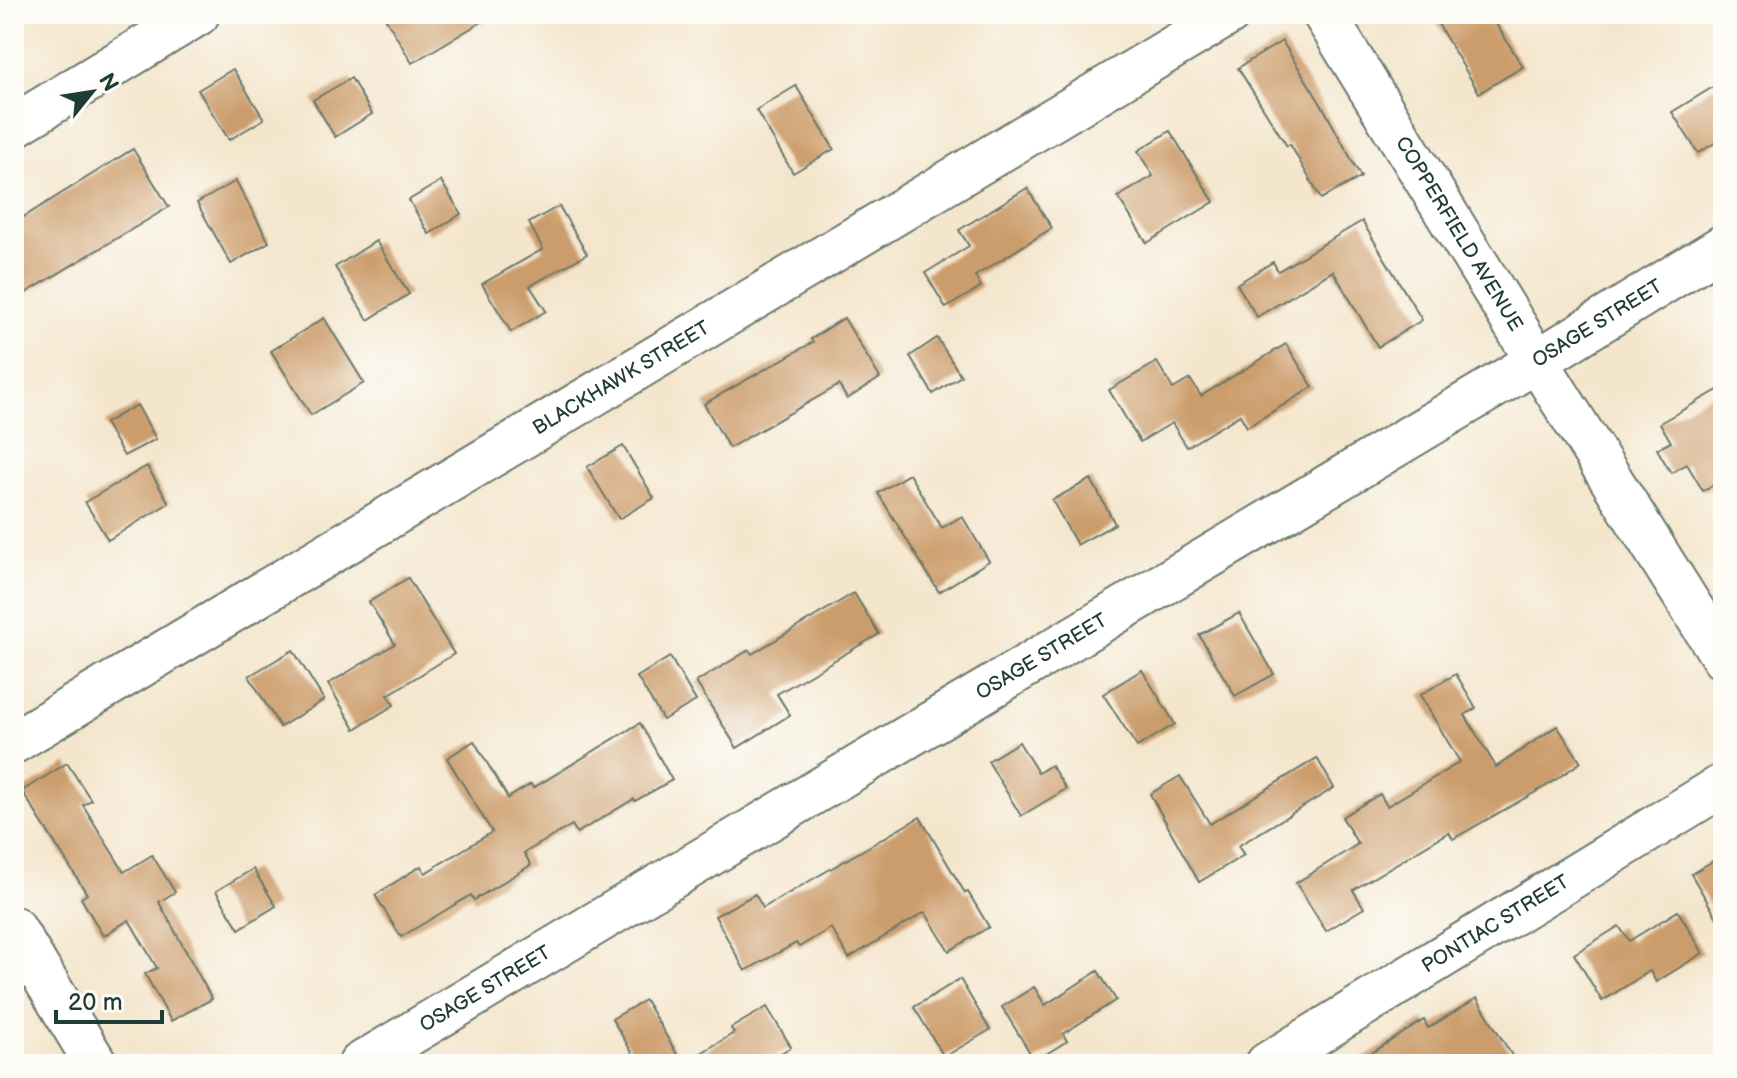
<svg xmlns="http://www.w3.org/2000/svg" width="1737" height="1078" viewBox="0 0 1737 1078" font-family="'Balsamiq Sans',sans-serif">
	<style>
		.building { fill: #cc9d6c }
		.lines { fill: none; stroke-linecap: round; stroke-linejoin: round }
		.minor-casing { stroke: #6a786a; stroke-width: 46 }
		.minor { stroke: #fff; stroke-width: 42 }
		.labels { text-anchor: middle; dominant-baseline: central; stroke-width: 6; stroke-linejoin: round; paint-order: stroke }
		.street-label { font-size: 20px; fill: #1f3d34; stroke: #fdfcf7 }
	</style>
	<rect width="100%" height="100%" fill="#fdfcf7"/>
	<filter id="ink" filterUnits="userSpaceOnUse"><feTurbulence type="fractalNoise" baseFrequency=".0125" numOctaves="2"/><feDisplacementMap in="SourceGraphic" scale="16" xChannelSelector="R" yChannelSelector="G"/><feConvolveMatrix kernelMatrix="1 2 1 2 8 2 1 2 1" color-interpolation-filters="sRGB"/></filter>
	<filter id="wash" filterUnits="userSpaceOnUse"><feTurbulence type="fractalNoise" baseFrequency=".006" numOctaves="4" result="noise"/><feDisplacementMap in="SourceGraphic" scale="32" xChannelSelector="R" yChannelSelector="G"/><feGaussianBlur stdDeviation="1.8" result="paint"/><feColorMatrix in="noise" values="0 0 0 0 0 0 0 0 0 0 0 0 0 0 0 0 0 1.4 0 .05"/><feComposite in="paint" operator="in"/></filter>
	<g filter="url(#wash)">
		<rect width="100%" height="100%" fill="#f4e6cd"/>
		<g id="blocks">
			<g class="building">
				<polygon points="383,14 495,14 412,63"/>
				<polygon points="1432,14 1490,14 1523,67 1479,93"/>
				<polygon points="1282,41 1324,109 1361,177 1321,199 1290,144 1287,146 1238,68"/>
				<polygon points="233,69 264,119 229,140 198,90"/>
				<polygon points="351,78 372,114 335,137 313,100"/>
				<polygon points="1723,81 1723,138 1698,153 1672,112"/>
				<polygon points="796,86 834,149 793,173 756,110"/>
				<polygon points="1170,131 1214,202 1147,243 1118,197 1153,176 1138,151"/>
				<polygon points="133,149 169,207 14,300 14,223"/>
				<polygon points="236,181 269,242 231,264 197,203"/>
				<polygon points="441,181 461,214 429,234 409,200"/>
				<polygon points="1027,188 1052,228 975,276 981,287 946,308 925,273 969,246 959,230"/>
				<polygon points="559,206 587,254 530,286 546,311 511,332 482,284 543,249 529,223"/>
				<polygon points="1362,221 1422,320 1378,347 1333,271 1257,317 1237,284 1273,262 1278,271"/>
				<polygon points="376,241 409,294 368,320 335,267"/>
				<polygon points="324,318 364,383 311,415 271,351"/>
				<polygon points="844,318 880,378 847,399 839,385 729,448 704,404 813,342 811,339"/>
				<polygon points="937,338 961,376 933,394 910,356"/>
				<polygon points="1286,344 1313,387 1247,427 1240,415 1187,447 1172,423 1140,442 1109,390 1157,362 1173,389 1190,379 1201,396"/>
				<polygon points="1723,387 1723,480 1703,491 1687,464 1671,473 1657,449 1671,442 1660,423"/>
				<polygon points="137,405 156,439 124,456 105,423"/>
				<polygon points="623,446 654,498 619,519 587,467"/>
				<polygon points="147,466 169,503 108,540 85,502"/>
				<polygon points="909,474 942,528 962,516 989,561 939,592 878,493"/>
				<polygon points="1091,479 1115,524 1077,545 1052,500"/>
				<polygon points="408,578 454,654 388,695 394,705 355,729 328,684 395,644 369,602"/>
				<polygon points="854,593 879,634 777,694 790,715 737,748 696,682 749,650 752,654"/>
				<polygon points="1239,613 1274,674 1235,696 1199,635"/>
				<polygon points="293,650 324,700 280,727 249,676"/>
				<polygon points="670,657 696,701 663,720 637,677"/>
				<polygon points="1142,670 1175,724 1137,747 1103,694"/>
				<polygon points="1456,674 1476,708 1465,715 1496,767 1557,726 1581,762 1548,785 1453,839 1449,832 1353,890 1364,908 1326,931 1296,883 1358,844 1342,817 1380,794 1387,806 1460,762 1420,695"/>
				<polygon points="640,723 672,780 635,801 634,799 577,833 572,825 524,853 531,865 474,900 471,895 401,937 375,895 421,866 425,873 492,832 447,758 474,741 508,798 531,784 533,788"/>
				<polygon points="1019,742 1038,773 1051,765 1066,789 1021,816 988,761"/>
				<polygon points="1317,758 1334,788 1238,846 1244,855 1199,882 1150,794 1180,776 1210,824"/>
				<polygon points="67,763 91,800 83,805 124,872 152,855 175,892 159,902 212,999 171,1021 145,974 157,968 129,920 103,936 81,898 87,894 22,791"/>
				<polygon points="920,817 965,893 968,892 989,927 949,951 925,912 849,958 831,928 799,947 796,943 745,971 715,916 755,894 763,908"/>
				<polygon points="1723,855 1723,928 1691,874"/>
				<polygon points="253,869 276,906 239,929 216,891"/>
				<polygon points="1678,911 1703,953 1656,982 1650,971 1602,1001 1574,954 1619,926 1629,941"/>
				<polygon points="1098,971 1116,1000 1063,1034 1067,1041 1035,1061 1002,1007 1034,987 1045,1005"/>
				<polygon points="960,979 990,1030 944,1057 914,1007"/>
				<polygon points="1477,998 1517,1064 1354,1064 1424,1020 1428,1028"/>
				<polygon points="645,1000 683,1064 734,1033 731,1028 767,1007 791,1047 762,1064 639,1064 612,1019"/>
			</g>
		</g>
	</g>
	<g filter="url(#ink)">
		<use href="#blocks" fill-opacity="0" stroke="#6a786a" stroke-width="2"/>
		<g class="lines">
			<defs>
				<g id="minor">
					<path id="s1" d="M1324 14 1537 361 1723 658"/>
					<polyline points="14,126 198,14"/>
					<path id="s2" d="M14 742 1229 14"/>
					<polyline points="14,928 96,1064"/>
					<path id="s3" d="M360 1064 1537 361 1723 246"/>
					<path id="s4" d="M1267 1064 1723 785"/>
				</g>
			</defs>
			<use href="#minor" class="minor-casing"/>
			<use href="#minor" class="minor"/>
		</g>
	</g>
	<g class="labels">
		<g class="street-label">
			<text stroke="none"><textPath href="#s1" startOffset="258">COPPERFIELD AVENUE</textPath></text>
			<text stroke="none"><textPath href="#s3" startOffset="1442">OSAGE STREET</textPath></text>
			<text stroke="none"><textPath href="#s2" startOffset="708">BLACKHAWK STREET</textPath></text>
			<text stroke="none"><textPath href="#s3" startOffset="794">OSAGE STREET</textPath></text>
			<text stroke="none"><textPath href="#s4" startOffset="268">PONTIAC STREET</textPath></text>
			<text stroke="none"><textPath href="#s3" startOffset="146">OSAGE STREET</textPath></text>
		</g>
	</g>
	<rect width="1737" height="1078" fill="none" stroke="#fdfcf7" stroke-width="48"/>
	<g transform="translate(92 92) rotate(60)" stroke="#fdfcf7" stroke-width="6" paint-order="stroke">
	<path d="M0-6L14 30L0 20L-14 30Z" fill="#1f3d34"/>
	<text y="-12" font-size="22" font-weight="bold" text-anchor="middle" fill="#1f3d34">N</text>
	</g>
	<path d="M56 1010v12h106v-12" fill="none" stroke="#1f3d34" stroke-width="4"/>
	<text x="68" y="1010" font-size="24" fill="#1f3d34" stroke="#fdfcf7" stroke-width="6" paint-order="stroke">20 m</text>
</svg>
